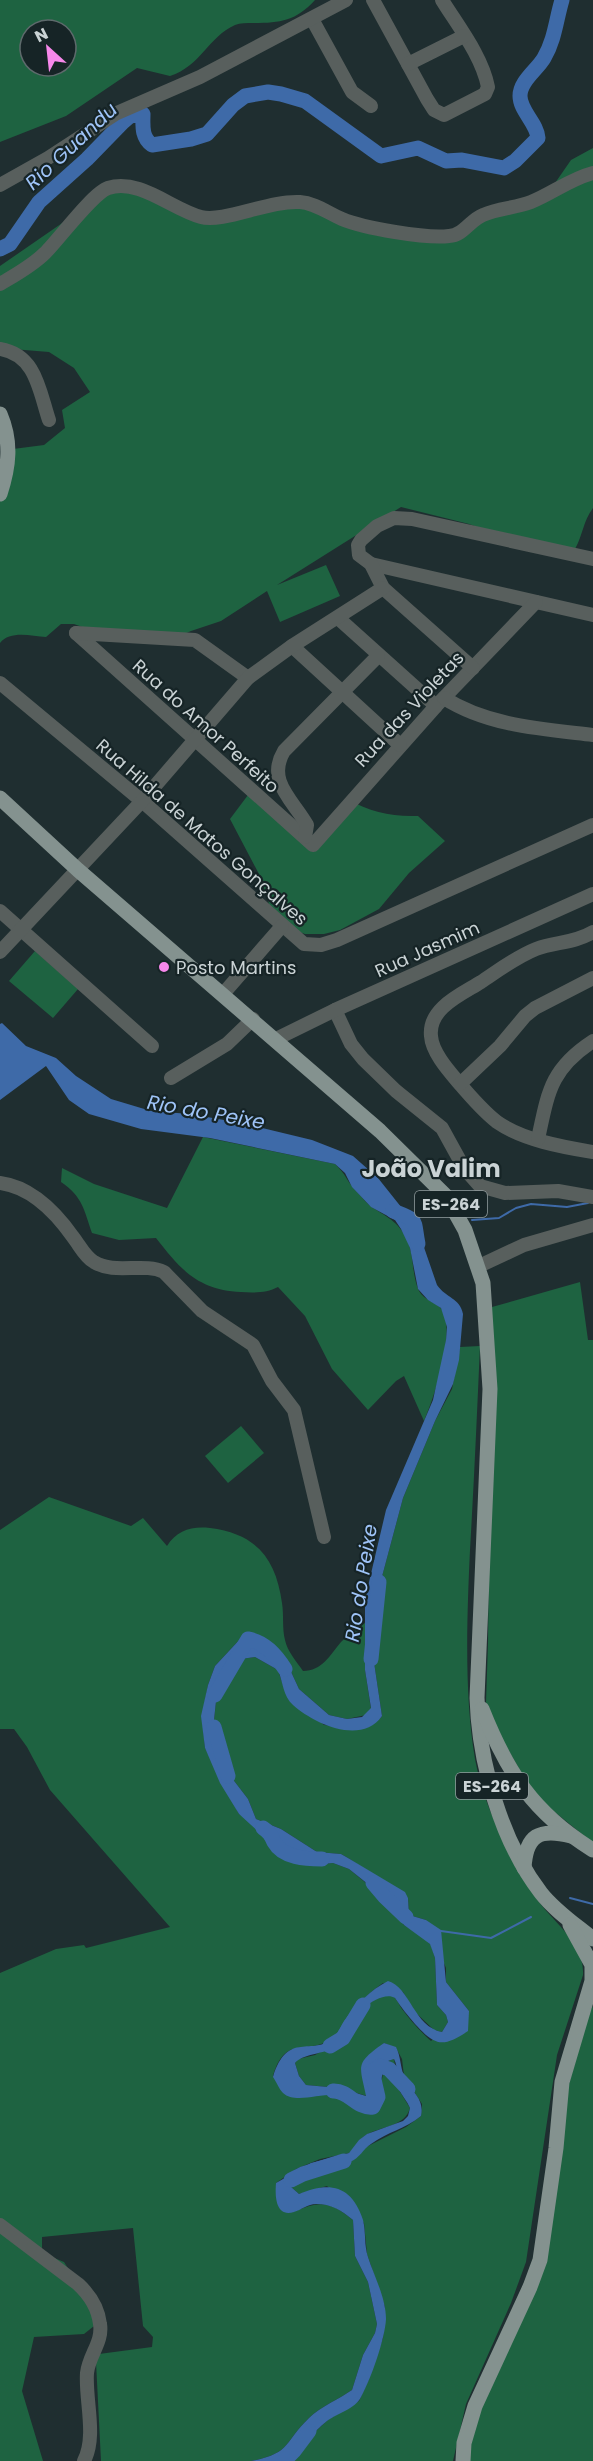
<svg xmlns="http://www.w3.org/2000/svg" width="593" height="2461" viewBox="0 0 593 2461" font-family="Poppins,sans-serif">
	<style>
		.green { fill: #1e6341; fill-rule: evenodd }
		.water { fill: #3e6aa8 }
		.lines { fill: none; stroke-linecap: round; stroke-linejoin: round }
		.stream { stroke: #3e6aa8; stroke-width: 2 }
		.river { stroke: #3e6aa8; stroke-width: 15 }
		.minor { stroke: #585f5d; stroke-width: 14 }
		.major { stroke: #84928f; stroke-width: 15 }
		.poi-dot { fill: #f788eb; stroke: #162426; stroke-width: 2 }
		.labels { text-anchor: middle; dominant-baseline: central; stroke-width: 4.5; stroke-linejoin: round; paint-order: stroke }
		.shield { fill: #162426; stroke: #949ea0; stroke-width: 1.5 }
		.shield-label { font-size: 16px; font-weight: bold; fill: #cad3d5 }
		.street-label { font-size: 18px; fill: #cad3d5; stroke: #162426 }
		.poi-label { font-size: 18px; fill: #cad3d5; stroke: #162426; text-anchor: start }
		.water-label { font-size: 20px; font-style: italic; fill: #9fc4f8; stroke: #162426 }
		.district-label { font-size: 24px; font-weight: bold; fill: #cad3d5; stroke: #162426 }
	</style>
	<rect width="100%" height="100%" fill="#1f2e30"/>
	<g class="green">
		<path d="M0 0H315C296 21 280 23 253 23 247 23 240 23 235 25 208 37 201 66 170 76L137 68 66 116 0 142ZM30 30H66V66H30Z"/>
		<path d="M593 148V508C583 521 583 535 575 549L508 538 469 524 401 507 277 585 326 565 340 596 280 622 267 591 221 621 191 631 162 644 124 642 74 624H61L46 637C31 636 10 630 0 643V497L13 449 44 445 65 428 62 410 90 392 74 368 49 352 0 348V266L123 181 209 215 303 197 329 212 421 232 448 235 521 205 553 186 571 160Z"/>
		<path d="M248 795 309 845 347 799C371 812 391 817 418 816L445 841 409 873 379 909 340 930 324 934H305L291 929 270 907 260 876 230 819Z"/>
		<polygon points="35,951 78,989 53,1018 9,981"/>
		<path d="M203 1137 335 1164C346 1174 347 1182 357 1192 362 1197 367 1204 373 1208 389 1218 400 1223 408 1242 414 1257 412 1276 419 1291 424 1301 438 1302 443 1311 455 1334 434 1398 424 1421L404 1376 396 1381 368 1410 332 1369 305 1316 278 1287C267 1293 253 1293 241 1292 198 1290 181 1270 156 1238L119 1240 92 1233C84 1210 83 1197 61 1182L62 1168 94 1184 167 1208Z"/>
		<polygon points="580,1282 588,1340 593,1340 593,1843 535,1796 488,1715 486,1702 488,1643 492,1307"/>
		<path d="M480 1346C477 1414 474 1482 470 1550 467 1616 464 1694 475 1759 484 1808 509 1855 535 1896 551 1922 585 1941 583 1975L557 2055 526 2262 511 2303 466 2404 453 2461H283L329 2419 359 2401 368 2381 383 2338 385 2307 367 2254 364 2223 327 2186 299 2194 290 2186 305 2174 328 2166 406 2127 421 2116 422 2104 404 2076 402 2059 396 2048 384 2043 377 2049 367 2096 339 2088 306 2085 299 2076 295 2063 298 2059 315 2055 345 2038 346 2029C354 2020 376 1991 390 1995 396 1996 399 2005 402 2009 410 2020 421 2032 431 2041L469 2011 446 1982V1968L426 1920 409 1915 408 1898 348 1858 341 1854 317 1852 281 1829 256 1819 248 1799 225 1769 214 1720 217 1692 234 1660 255 1657 278 1670 283 1685 324 1725C342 1726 370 1733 382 1716L371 1642 372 1614 403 1498 435 1421 452 1389 460 1347Z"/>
		<polygon points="241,1426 264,1453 228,1483 205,1456"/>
		<path d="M49 1497 131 1526 143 1518 167 1546C177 1530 192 1526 210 1528 257 1534 276 1559 282 1603 284 1616 282 1628 285 1640 287 1651 297 1662 303 1671 322 1671 330 1655 341 1642 349 1634 356 1629 365 1623V1670L371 1709 366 1715 347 1719 329 1715 299 1689 287 1663 248 1637H242L215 1666 208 1685 202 1716 205 1748 239 1814 312 1865 333 1863 349 1869 389 1902 404 1925 424 1937 431 1945 435 1958 437 2005 446 2015 448 2022 442 2032 434 2030 414 2011 403 1992 383 1983C368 1993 357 2006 346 2020 341 2026 338 2035 332 2039 304 2056 286 2034 273 2076L323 2094 344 2096 363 2106 382 2079 385 2062 394 2059 399 2090 410 2108C405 2127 381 2126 366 2135 358 2140 355 2148 349 2153L320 2159 296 2169 276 2183 293 2212C320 2200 330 2201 353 2220L355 2256 368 2282 377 2324 375 2333 363 2355 352 2390C339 2399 320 2407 309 2418 283 2443 292 2453 251 2461H101L96 2362 99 2354 152 2347 153 2337 143 2326 133 2228 42 2237V2253L64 2262 91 2305 94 2326 84 2334 34 2337 22 2391 43 2461H0V1973L56 1949 84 1945 86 1948 170 1927 50 1790 27 1747 14 1729H0V1530Z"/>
		<polygon points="593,2006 593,2461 463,2461 466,2439 527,2300 555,2133 589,2013"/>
	</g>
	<path class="water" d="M2 1023 26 1046 56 1058 76 1076 111 1099 151 1111 190 1114 241 1123 312 1140 353 1156 378 1178 417 1227 437 1285C446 1298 460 1298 463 1314L459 1360 453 1384 435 1421 403 1498 372 1614 371 1642 382 1716C361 1746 313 1723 293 1705 283 1696 283 1682 278 1670L255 1657 234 1660 217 1692 214 1720 225 1769 248 1799 256 1819 281 1829 317 1852 341 1854 348 1858 405 1892 408 1898 409 1915 426 1920 441 1930 446 1982 469 2011 468 2031C443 2048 435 2046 415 2024 408 2016 401 2007 395 1998 381 1989 351 2016 346 2029 344 2032 345 2039 344 2043 327 2055 305 2052 295 2063L299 2076 306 2085 339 2088 366 2096C360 2065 354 2064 384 2043L396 2047C401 2057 400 2066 404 2076 410 2092 425 2097 421 2116 405 2129 387 2132 371 2144 363 2149 360 2158 350 2162 329 2171 305 2165 290 2186L299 2194C329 2181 352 2185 363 2220 366 2232 364 2245 368 2257 374 2276 386 2298 386 2319 385 2339 371 2379 361 2397 355 2409 338 2413 327 2421 312 2433 298 2451 283 2461H251C292 2453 283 2443 309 2418 320 2407 339 2399 352 2390L363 2355 375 2333 377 2324 368 2282 355 2256 353 2220C341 2210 331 2204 316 2204 308 2204 301 2210 294 2212 275 2218 275 2195 276 2183L311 2163 349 2153 359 2140 367 2134 403 2121 408 2116 410 2108C407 2101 402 2096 399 2089 395 2079 399 2068 394 2059L385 2062 378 2095 370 2106C360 2106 353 2098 344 2096 324 2091 296 2105 283 2093 279 2089 276 2081 273 2077 288 2029 312 2058 334 2037 338 2033 341 2026 344 2021 356 2005 370 1990 388 1981 410 1987 414 2027 442 2032L448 2022 446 2015 437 2005 435 1958 430 1944 404 1925 389 1901 349 1869 333 1863 312 1865 261 1834 239 1814 220 1783 205 1748 201 1716 208 1685 215 1666 242 1637 245 1636 287 1663 299 1689 329 1715 347 1719 362 1717 371 1708 365 1670V1599L386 1510 433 1400 446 1340 447 1327 441 1308 428 1300 418 1289 410 1248 401 1229 395 1220 371 1207 352 1187 345 1173 335 1164 210 1138 141 1129 89 1114 69 1100 46 1066 0 1100V1024Z"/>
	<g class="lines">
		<g class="stream">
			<polyline points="472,1220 499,1218 516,1208 531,1204 567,1207 588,1203"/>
			<polyline points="570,1898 593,1904"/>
			<polyline points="441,1931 491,1938 531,1917"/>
		</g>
		<g class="river">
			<path d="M0 249 10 244 39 202 87 159 123 122 130 116 143 114C143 125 141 137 152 145L191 139 207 134 233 105 245 96 268 92 281 94 305 101 381 156 418 148 446 161 462 160 504 168 515 161 538 138C537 123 520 111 520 96 520 81 537 70 544 58 555 39 556 20 562 0"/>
			<path d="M393 1211C419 1221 413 1218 418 1244"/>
			<polyline points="371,1659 379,1582"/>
			<path d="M215 1695 248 1639C265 1642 276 1655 285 1669"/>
			<polyline points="214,1727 228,1776"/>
			<path d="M263 1828C269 1832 271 1835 274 1842 283 1858 306 1859 322 1859"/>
			<polyline points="373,1883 384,1896 406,1917"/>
			<polyline points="330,2046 343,2038 363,2005"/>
			<path d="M333 2091C349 2090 356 2109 373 2107L378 2097 372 2071 380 2066 389 2069 408 2089"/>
			<polyline points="291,2180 303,2174 344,2161"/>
			<polyline points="284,2461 294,2451 309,2431"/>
		</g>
		<g class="minor">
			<path d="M373 0 427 99 434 110 444 115 485 94 488 87C482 56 458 26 442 0"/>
			<polyline points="312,19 352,92 371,106"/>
			<polyline points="408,64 464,36"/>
			<polyline points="0,185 48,158 117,113 200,77 346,0"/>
			<path d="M0 284C15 275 32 266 45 253 59 239 93 193 108 188 140 178 171 209 201 217 223 223 270 200 300 202 315 203 328 213 342 219 363 228 427 239 449 236 464 235 470 220 483 215 498 208 516 208 531 202 553 193 570 179 593 173"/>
			<path d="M0 349C36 355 39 390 49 420"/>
			<polyline points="371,564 593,615"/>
			<polyline points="338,618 436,706"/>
			<polyline points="76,633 313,845 436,706 536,602"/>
			<polyline points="76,633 195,640 248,678"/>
			<polyline points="292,646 400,745"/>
			<polyline points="473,668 383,588 371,564 359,555 358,545 361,540 377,526 394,518 412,519 593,559"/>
			<polyline points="0,683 142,801 304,944 321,945 337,940 593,825"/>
			<path d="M444 698C488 726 542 729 593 735"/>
			<path d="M305 837 307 825C293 800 266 781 284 751L378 656"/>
			<polyline points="0,911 152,1046"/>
			<path d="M593 932C575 943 555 942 536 949 516 957 499 970 481 982 462 994 428 1008 431 1036 432 1052 448 1070 459 1083 470 1096 483 1111 497 1122 523 1140 562 1147 593 1152"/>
			<polyline points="0,952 142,801 248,678 292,646 383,588"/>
			<polyline points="223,994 282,926"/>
			<polyline points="335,1010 351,1044 363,1059 396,1091 442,1128 464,1168 480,1186 505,1193 558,1191 593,1197"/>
			<polyline points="276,1039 335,1010 593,894"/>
			<polyline points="171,1078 227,1044 253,1019"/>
			<polyline points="460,1084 500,1046 525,1016 535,1008 593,978"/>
			<path d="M538 1139C548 1093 550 1069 593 1041"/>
			<path d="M0 1183C31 1187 56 1213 73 1237 80 1246 85 1257 94 1262 115 1275 143 1262 164 1272L202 1311 253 1345 272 1381 294 1410 324 1537"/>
			<polyline points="479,1266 524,1245 593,1225"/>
			<path d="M0 2225 78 2284C90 2295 98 2307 100 2324 103 2342 89 2355 87 2373 85 2400 97 2436 84 2461"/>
		</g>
		<g class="major">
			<path d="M0 414C12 442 9 466 0 494"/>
			<path d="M0 798 78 870 380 1131 446 1196 465 1230 483 1283 490 1389 477 1698C479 1763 501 1841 541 1893 555 1911 576 1925 593 1939"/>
			<path d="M482 1709C507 1772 533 1813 593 1850"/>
			<path d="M524 1868C526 1835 539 1828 571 1836"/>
			<polyline points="463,2461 464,2443 475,2406 530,2287 540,2260 556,2148 562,2082 592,1981 592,1965 570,1925"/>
		</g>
	</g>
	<circle class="poi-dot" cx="164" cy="967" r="6"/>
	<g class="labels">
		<g class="shield">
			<rect x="415" y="1191" width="72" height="26" rx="4.5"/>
			<rect x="456" y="1773" width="72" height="26" rx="4.5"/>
		</g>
		<g class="shield-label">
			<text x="451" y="1204">ES-264</text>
			<text x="492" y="1786">ES-264</text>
		</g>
		<g class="street-label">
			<text transform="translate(409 709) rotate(-47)">Rua das Violetas</text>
			<text transform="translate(206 726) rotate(42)">Rua do Amor Perfeito</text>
			<text transform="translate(202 832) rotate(41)">Rua Hilda de Matos Gonçalves</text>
			<text transform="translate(427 949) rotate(-24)">Rua Jasmim</text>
		</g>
		<g class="poi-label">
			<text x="176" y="967">Posto Martins</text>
		</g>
		<g class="water-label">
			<text transform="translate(71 146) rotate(-43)">Rio Guandu</text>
			<text transform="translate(206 1112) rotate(10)">Rio do Peixe</text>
			<text transform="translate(361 1583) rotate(-81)">Rio do Peixe</text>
		</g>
		<g class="district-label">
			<text x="431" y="1168">João Valim</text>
		</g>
	</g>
	<g transform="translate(48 48) rotate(333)"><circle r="28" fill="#162426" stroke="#5e6a6c" stroke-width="1.5"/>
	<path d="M0-4.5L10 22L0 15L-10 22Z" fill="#f788eb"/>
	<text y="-9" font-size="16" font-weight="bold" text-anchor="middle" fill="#cad3d5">N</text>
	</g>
</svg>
